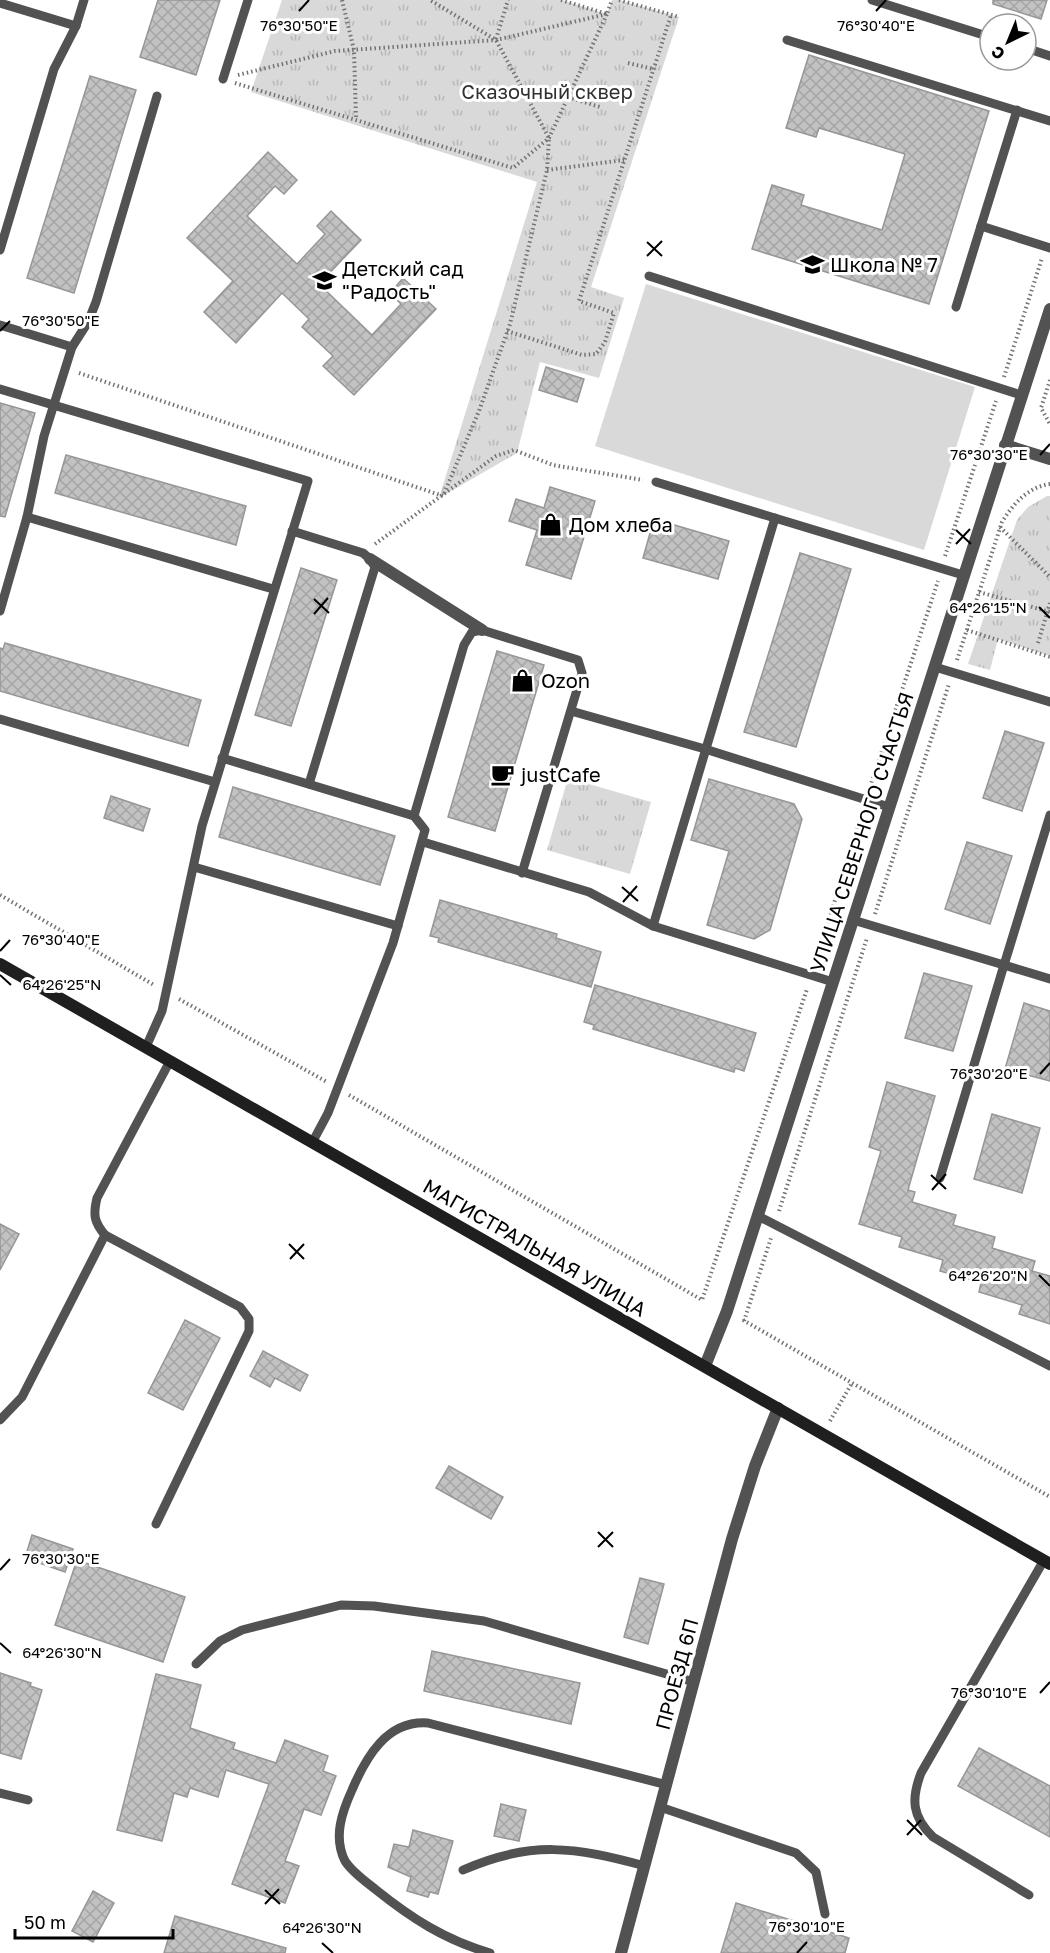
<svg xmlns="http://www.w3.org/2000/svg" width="1050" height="1953" viewBox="0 0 1050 1953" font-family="'Golos Text',sans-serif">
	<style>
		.grass { fill: #d9d9d9 }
		.park { fill: url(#park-tufts) }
		.building { fill: url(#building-cross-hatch); stroke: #969696; stroke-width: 1.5 }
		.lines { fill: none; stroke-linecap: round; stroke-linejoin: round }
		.path { stroke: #747474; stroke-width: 4; stroke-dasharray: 1.5 3; stroke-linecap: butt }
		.service { stroke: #525252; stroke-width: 9 }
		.minor { stroke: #525252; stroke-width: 12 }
		.secondary { stroke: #1f1f1f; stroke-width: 12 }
		.ticks { fill: none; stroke: #000; stroke-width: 2 }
		.labels { text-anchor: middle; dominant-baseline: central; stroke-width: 6; stroke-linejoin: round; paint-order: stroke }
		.park-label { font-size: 20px; fill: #303030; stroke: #fff }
		.poi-label { font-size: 20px; fill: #000; stroke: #fff; text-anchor: start }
		.street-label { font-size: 20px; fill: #000; stroke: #fff }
		.ticks-label { font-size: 15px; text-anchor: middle; fill: #000; stroke: #fff; stroke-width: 6; stroke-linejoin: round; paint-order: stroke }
	</style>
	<defs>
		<pattern id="park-tufts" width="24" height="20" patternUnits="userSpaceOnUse" patternTransform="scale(1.5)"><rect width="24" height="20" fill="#d9d9d9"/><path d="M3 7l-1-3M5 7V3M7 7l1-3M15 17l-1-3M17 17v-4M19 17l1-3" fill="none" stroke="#b8b8b8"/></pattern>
		<pattern id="building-cross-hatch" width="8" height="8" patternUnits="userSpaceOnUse" patternTransform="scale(1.5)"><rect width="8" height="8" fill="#c2c2c2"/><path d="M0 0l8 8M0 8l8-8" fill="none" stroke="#a5a5a5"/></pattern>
	</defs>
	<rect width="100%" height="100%" fill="#fff"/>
	<polygon class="grass" points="646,284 975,387 924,550 595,446"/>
	<g class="park">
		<polygon points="282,0 562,0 607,14 612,0 619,0 679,17 591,287 624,298 599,378 540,362 517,453 439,498 537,182 251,92"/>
		<polygon points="1047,496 1050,496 1050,656 998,639 990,670 968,664 1017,520 1028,507"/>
		<polygon points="568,778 651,802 630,874 547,850"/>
	</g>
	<g class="building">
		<polygon points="158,0 220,0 196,75 140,57"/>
		<polygon points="993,0 1047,0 1041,19 993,4"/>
		<polygon points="809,55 989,111 929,304 752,249 772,185 804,195 801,205 882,230 905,154 819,128 816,137 786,128"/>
		<polygon points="90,76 136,90 74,293 27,278"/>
		<polygon points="268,152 297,180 284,194 275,186 247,216 297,264 325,234 317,226 331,211 361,240 319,284 372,335 401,304 390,293 403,278 436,309 354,395 323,366 333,356 302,327 309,319 282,293 236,343 204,312 233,281 187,238"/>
		<polygon points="546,367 584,379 577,402 539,390"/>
		<polygon points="0,403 35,413 5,517 0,516"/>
		<polygon points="66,455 246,506 236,545 55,493"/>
		<polygon points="550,487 595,501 571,579 526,565 537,530 509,521 516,499 544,508"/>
		<polygon points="654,519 729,541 718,579 643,558"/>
		<polygon points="800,553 851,569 796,747 744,732"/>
		<polygon points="301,568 337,580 291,726 255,715"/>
		<polygon points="5,643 201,700 188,746 0,691 0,648 3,649"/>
		<polygon points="497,651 544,665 495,831 448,817"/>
		<polygon points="1005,731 1044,743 1022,811 983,798"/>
		<polygon points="709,779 794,804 802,819 770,930 754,939 707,925 729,851 691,840"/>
		<polygon points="233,787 395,836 380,885 219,837"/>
		<polygon points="111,796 150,809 143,831 104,818"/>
		<polygon points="967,842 1012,856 990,924 945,909"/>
		<polygon points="440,900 557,934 556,938 601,952 591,987 438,942 439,938 430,936"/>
		<polygon points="924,973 972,986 953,1051 905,1038"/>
		<polygon points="595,985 756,1033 744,1071 735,1068 734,1072 593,1029 594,1025 584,1022"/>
		<polygon points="1024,1003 1050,1011 1050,1081 1005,1069"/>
		<polygon points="887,1082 935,1096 908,1190 915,1192 912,1202 956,1215 953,1225 995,1237 992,1248 1035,1261 1032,1271 1050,1276 1050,1324 1019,1314 1022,1305 979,1292 981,1283 940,1271 943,1260 899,1247 902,1237 859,1224 881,1151 869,1147"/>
		<polygon points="992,1114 1040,1128 1022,1193 974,1179"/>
		<polygon points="0,1224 19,1234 0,1270"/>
		<polygon points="185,1320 220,1338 183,1410 148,1393"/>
		<polygon points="263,1351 308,1375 300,1391 275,1378 270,1387 250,1376"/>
		<polygon points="449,1466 503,1497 491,1519 436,1488"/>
		<polygon points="32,1535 73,1549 65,1572 25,1558"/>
		<polygon points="77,1560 185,1597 163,1662 55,1625"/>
		<polygon points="640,1578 664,1584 648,1644 624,1637"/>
		<polygon points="432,1651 580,1683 571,1724 424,1691"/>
		<polygon points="0,1673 31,1683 30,1686 42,1690 21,1759 0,1753"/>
		<polygon points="156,1674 201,1685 190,1728 235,1743 233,1749 276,1763 285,1740 328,1756 323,1771 336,1776 321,1815 304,1809 285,1861 299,1866 285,1903 232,1884 269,1784 226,1770 218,1797 190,1788 187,1797 174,1793 162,1841 117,1830"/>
		<polygon points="979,1748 1050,1786 1050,1837 958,1786"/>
		<polygon points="501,1804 526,1810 519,1841 494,1836"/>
		<polygon points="413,1830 453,1841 438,1894 430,1892 428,1897 407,1891 411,1877 388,1867 394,1844 409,1847"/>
		<polygon points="93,1891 114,1903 93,1942 72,1931"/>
		<polygon points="736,1903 849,1938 845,1953 721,1953"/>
		<polygon points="175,1916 286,1948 285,1953 164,1953"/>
	</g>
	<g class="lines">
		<g class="path">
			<polyline points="342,0 354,50 356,119"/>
			<polyline points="561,0 607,14 612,0"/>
			<polyline points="619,0 679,17"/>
			<polyline points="496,39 508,0"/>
			<polyline points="628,63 653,69"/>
			<polyline points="238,75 335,51 496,40 607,14"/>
			<polyline points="235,83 513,168 549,138 607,14"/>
			<polyline points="568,97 600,107"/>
			<polyline points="547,170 624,160"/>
			<polyline points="507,331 582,355 596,354 605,342 614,313 579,301 671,15"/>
			<polyline points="79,373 443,496 479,411 510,324 547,170 549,138 496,40 430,0"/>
			<polyline points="1004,377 1042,258"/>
			<polyline points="1050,380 1041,408 1050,424"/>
			<polyline points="1000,527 1050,577"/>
			<polyline points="375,544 496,456 514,450 553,465 643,480"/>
			<polyline points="945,556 996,401"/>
			<polyline points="979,592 1050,612"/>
			<polyline points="967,630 1050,657"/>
			<polyline points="1038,643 1050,603"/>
			<path d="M957 660 1002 522C1013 504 1028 487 1050 484"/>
			<polyline points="870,787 938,581"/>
			<polyline points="0,895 154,985"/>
			<polyline points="875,914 949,684"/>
			<polyline points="816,962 862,812"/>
			<polyline points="179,999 327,1082"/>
			<polyline points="349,1095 702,1300 807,989"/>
			<polyline points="779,1211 867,938"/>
			<polyline points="743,1320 1050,1497"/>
			<polyline points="744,1321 771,1238"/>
			<polyline points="830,1421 852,1383"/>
		</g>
		<g class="service">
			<polyline points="872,0 990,37"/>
			<polyline points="0,3 76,26"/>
			<polyline points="787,40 1050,121"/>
			<polyline points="1026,48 1050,56"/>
			<polyline points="223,79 248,0"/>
			<polyline points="981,226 1017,110"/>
			<polyline points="0,250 54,69 76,26 84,0"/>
			<polyline points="649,276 1021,395"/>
			<polyline points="956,307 981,226 1050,248"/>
			<polyline points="0,325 72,347"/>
			<polyline points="0,389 308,481 202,826 162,1011 146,1047"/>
			<polyline points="656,482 963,575"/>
			<polyline points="27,517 273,589"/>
			<polyline points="292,531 363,553 370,559 375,567 309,784"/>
			<polyline points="0,611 27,517 44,436 72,347 88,322 96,302 157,96"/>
			<polyline points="935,667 1050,702"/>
			<polyline points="571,711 705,749 889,807"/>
			<polyline points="0,719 215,782"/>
			<polyline points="222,758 414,816 425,830 393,943 328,1113 312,1143"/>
			<polyline points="414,816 464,645 472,632 482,630 578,660 582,673 522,873"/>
			<polyline points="423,842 589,892 653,926 833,982"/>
			<polyline points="194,867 398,926"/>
			<polyline points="853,920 1004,965 1050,815"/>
			<polyline points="653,926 775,518"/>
			<polyline points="940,1178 1004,965 1050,979"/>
			<polyline points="758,1216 1050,1366"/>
			<polyline points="0,1420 22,1397 105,1235"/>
			<path d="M156 1524 249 1331V1319L240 1307 105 1235C94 1222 93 1215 97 1198L170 1061"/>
			<polyline points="196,1664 220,1641 242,1630 341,1605 374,1606 484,1621 694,1682"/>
			<polyline points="0,1793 28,1800"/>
			<polyline points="660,1807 796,1853 816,1872 825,1914"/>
			<path d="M463 1870C531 1840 575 1847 645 1866"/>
			<path d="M1029 1895 933 1837C912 1817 911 1799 921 1773L1044 1560"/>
			<path d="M490 1953C445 1940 411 1918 375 1889 365 1881 352 1872 345 1861 333 1837 342 1812 352 1790 366 1757 387 1720 428 1723L667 1785"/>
		</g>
		<g class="minor">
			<polyline points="1005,445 1050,459"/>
			<polyline points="370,559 482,630"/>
			<polyline points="705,1366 727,1311 1050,309"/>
			<polyline points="621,1953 732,1539 755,1466 778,1408"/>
		</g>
		<polyline class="secondary" points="0,964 1050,1564"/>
	</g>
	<path class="ticks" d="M299 11 309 0M876 11 886 0M647 242 662 256M647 256 662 241M0 331 10 321M1040 455 1050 444M956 530 971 544M956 544 970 529M314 599 329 613M1039 607 1050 618M314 614 328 598M622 887 638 901M623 902 637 886M0 951 10 940M0 975 11 985M1040 1074 1050 1063M931 1175 946 1189M932 1190 946 1174M289 1244 304 1259M290 1259 304 1244M1039 1275 1050 1286M598 1532 613 1547M598 1547 613 1532M0 1570 10 1559M0 1643 11 1653M1040 1693 1050 1682M907 1820 922 1835M907 1835 921 1820M265 1890 280 1904M265 1904 279 1889M322 1943 333 1953M797 1953 807 1942"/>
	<defs>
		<symbol id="school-bare" viewBox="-9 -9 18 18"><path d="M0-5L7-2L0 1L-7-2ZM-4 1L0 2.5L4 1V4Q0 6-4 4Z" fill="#000" stroke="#fff" stroke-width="2.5" paint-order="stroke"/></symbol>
		<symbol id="shop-bare" viewBox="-9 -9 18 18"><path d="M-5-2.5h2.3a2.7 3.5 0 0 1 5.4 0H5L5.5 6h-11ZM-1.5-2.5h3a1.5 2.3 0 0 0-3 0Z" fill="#000" stroke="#fff" stroke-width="2.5" paint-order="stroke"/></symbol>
		<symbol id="cafe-bare" viewBox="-9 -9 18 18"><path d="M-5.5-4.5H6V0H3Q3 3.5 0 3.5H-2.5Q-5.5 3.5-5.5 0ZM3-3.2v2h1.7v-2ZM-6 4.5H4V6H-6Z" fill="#000" stroke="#fff" stroke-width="2.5" paint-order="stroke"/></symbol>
	</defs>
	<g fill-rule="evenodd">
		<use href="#school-bare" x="796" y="248" width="33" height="33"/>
		<use href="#school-bare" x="308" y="264" width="33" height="33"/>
		<use href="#shop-bare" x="534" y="508" width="33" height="33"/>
		<use href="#shop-bare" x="506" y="664" width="33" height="33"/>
		<use href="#cafe-bare" x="486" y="758" width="33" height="33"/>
	</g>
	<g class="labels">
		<g class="park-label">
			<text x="547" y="91">Сказочный сквер</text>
		</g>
		<g class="poi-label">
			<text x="830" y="264">Школа № 7</text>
			<text x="342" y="268">Детский сад<tspan x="342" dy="23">"Радость"</tspan></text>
			<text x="569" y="524">Дом хлеба</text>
			<text x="541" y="680">Ozon</text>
			<text x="521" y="774">justCafe</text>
		</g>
		<g class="street-label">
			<text transform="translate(861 832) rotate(-72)">УЛИЦА СЕВЕРНОГО СЧАСТЬЯ</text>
			<text transform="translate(535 1247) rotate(30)">МАГИСТРАЛЬНАЯ УЛИЦА</text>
			<text transform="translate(676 1674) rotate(-75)">ПРОЕЗД 6П</text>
		</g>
	</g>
	<g class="ticks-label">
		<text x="299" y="31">76°30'50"E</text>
		<text x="876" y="31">76°30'40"E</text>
		<text x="61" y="326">76°30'50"E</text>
		<text x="989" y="460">76°30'30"E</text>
		<text x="988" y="613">64°26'15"N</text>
		<text x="61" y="945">76°30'40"E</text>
		<text x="62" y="990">64°26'25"N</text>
		<text x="989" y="1079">76°30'20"E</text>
		<text x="988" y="1281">64°26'20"N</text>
		<text x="61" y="1564">76°30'30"E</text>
		<text x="62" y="1658">64°26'30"N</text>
		<text x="989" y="1698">76°30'10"E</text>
		<text x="807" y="1932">76°30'10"E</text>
		<text x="322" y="1933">64°26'30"N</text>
	</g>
	<g transform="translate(1008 42) rotate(223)"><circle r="28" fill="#ffffff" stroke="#999999" stroke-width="1.5"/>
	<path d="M0-4.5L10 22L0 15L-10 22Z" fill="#000000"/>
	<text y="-9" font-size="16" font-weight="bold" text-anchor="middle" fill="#000000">С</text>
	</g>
	<path d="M15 1929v9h158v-9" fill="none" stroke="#000000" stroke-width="3"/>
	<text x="24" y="1929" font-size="18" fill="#000000" stroke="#ffffff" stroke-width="4.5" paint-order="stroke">50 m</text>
</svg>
